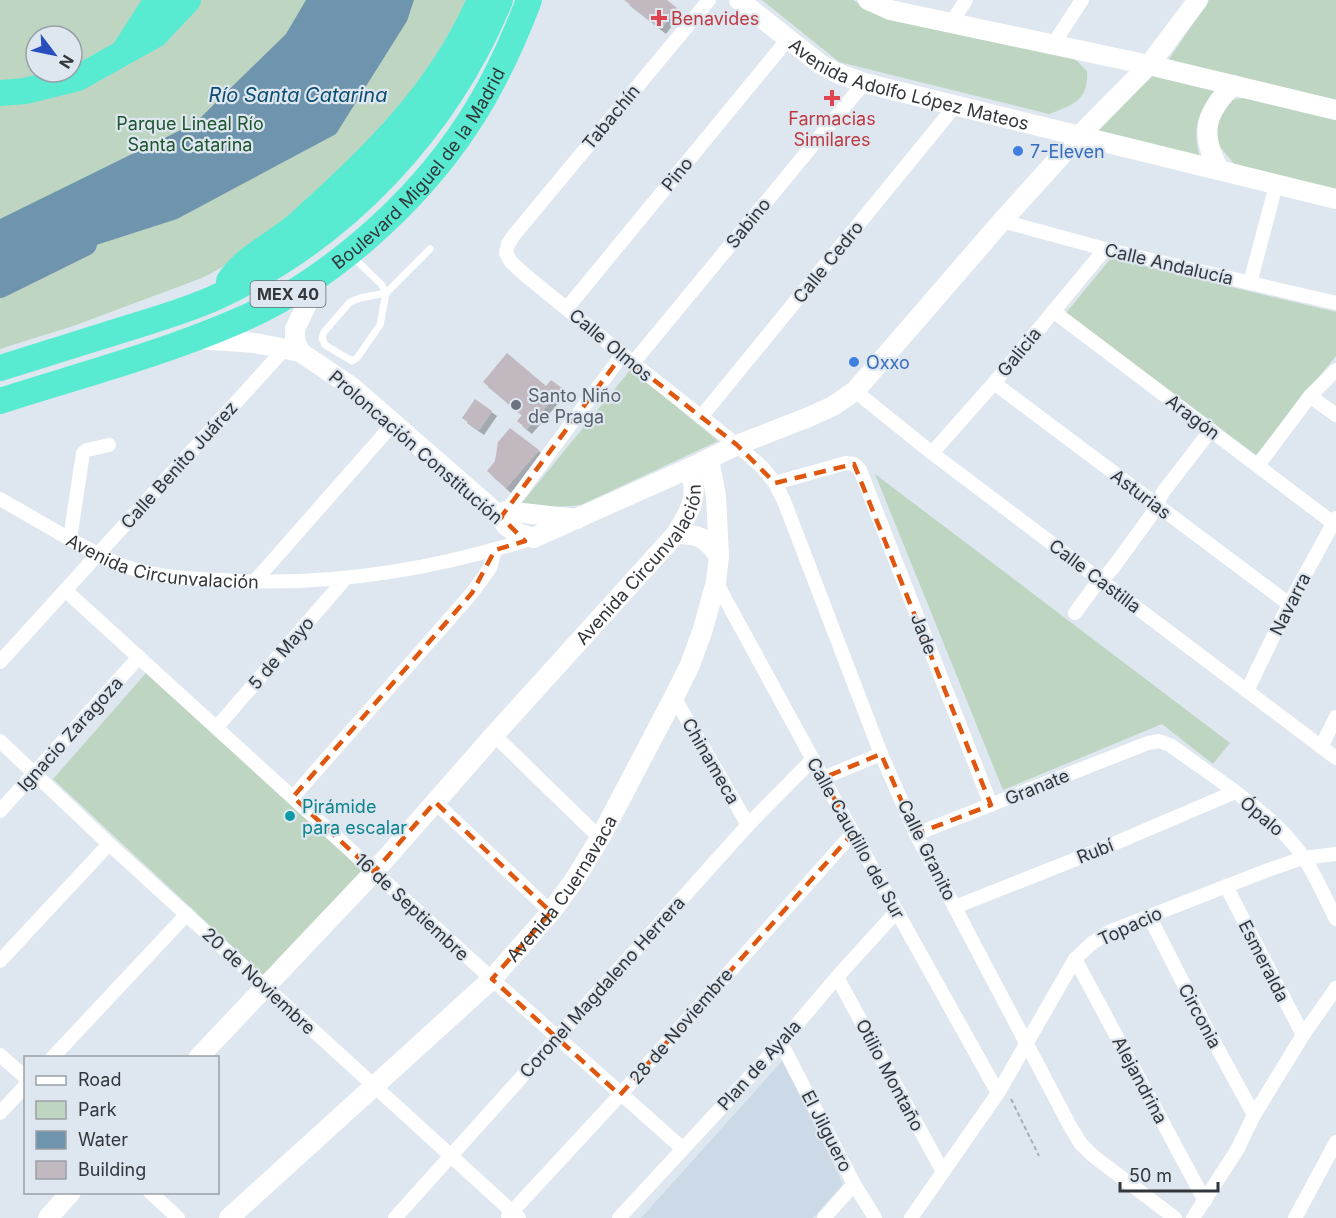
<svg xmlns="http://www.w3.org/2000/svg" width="1336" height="1218" viewBox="0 0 1336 1218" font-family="Inter,sans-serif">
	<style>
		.built { fill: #ccdae8 }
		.green { fill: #bed5c2; fill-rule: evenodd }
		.water { fill: #6f94ae }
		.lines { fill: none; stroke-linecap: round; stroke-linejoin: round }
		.river { stroke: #6f94ae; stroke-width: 24 }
		.building { fill: #c2b8bf; filter: url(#shadow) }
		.path { stroke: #a6adb4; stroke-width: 2; stroke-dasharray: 4.5 3; stroke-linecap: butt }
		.lane { stroke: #fff; stroke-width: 7 }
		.street { stroke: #fff; stroke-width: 14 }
		.secondary { stroke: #fff; stroke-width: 20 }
		.highway { stroke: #58ebd1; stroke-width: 26 }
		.marked { fill: none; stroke: #df570e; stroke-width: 4.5; stroke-dasharray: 12 8; stroke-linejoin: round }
		.health-dot { fill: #e0444e; stroke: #dee7ef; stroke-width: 2 }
		.shop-dot { fill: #3f7fe0; stroke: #dee7ef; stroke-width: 2 }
		.worship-dot { fill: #6b7280; stroke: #dee7ef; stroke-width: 2 }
		.culture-dot { fill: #0f9aa8; stroke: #dee7ef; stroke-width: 2 }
		.labels { text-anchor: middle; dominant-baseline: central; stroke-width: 4.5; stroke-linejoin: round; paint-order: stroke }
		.shield { fill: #dee7ef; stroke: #666b70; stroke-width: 1.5 }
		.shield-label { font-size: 16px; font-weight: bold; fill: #33363a }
		.health-label { font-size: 18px; fill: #be3a42; stroke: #dee7ef; text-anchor: start }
		.street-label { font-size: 18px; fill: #33363a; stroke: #dee7ef }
		.park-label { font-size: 18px; fill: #1c542e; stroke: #dee7ef }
		.shop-label { font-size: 18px; fill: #366cbe; stroke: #dee7ef; text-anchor: start }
		.worship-label { font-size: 18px; fill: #5b616d; stroke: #dee7ef; text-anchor: start }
		.culture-label { font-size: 18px; fill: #0d838f; stroke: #dee7ef; text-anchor: start }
		.water-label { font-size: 20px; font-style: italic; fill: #0c4e73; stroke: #dee7ef }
	</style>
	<defs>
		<filter id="shadow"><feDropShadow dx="5" dy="5" stdDeviation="0" flood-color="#0004"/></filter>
	</defs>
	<rect width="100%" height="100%" fill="#dee7ef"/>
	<polygon class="built" points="783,1060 843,1184 813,1218 641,1218"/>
	<g class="green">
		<path d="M0 0H469L394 131 236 260 202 278 76 325 0 349ZM36 36H72V72H36Z"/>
		<path d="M762 0H853L869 11 1075 59 1087 71C1089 100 1073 105 1049 114L839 62Z"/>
		<polygon points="1209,0 1336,0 1336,100 1167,62"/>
		<path d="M1154 74 1221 87C1197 110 1192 127 1200 158L1092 133Z"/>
		<polygon points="1245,97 1336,119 1336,190 1236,166 1216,142 1214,126 1221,110 1232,100"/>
		<polygon points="1111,258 1336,312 1336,356 1256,455 1066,313"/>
		<polygon points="631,369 718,441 581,505 544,508 521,504"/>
		<polygon points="875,474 1230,743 1213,764 1162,724 1003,790"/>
		<polygon points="147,672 362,871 265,977 53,779"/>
	</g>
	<polygon class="water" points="306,0 414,0 407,21 336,134 177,219 0,276 0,219 195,123 286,34"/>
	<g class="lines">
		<polyline class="river" points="0,286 85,244"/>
	</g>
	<g class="building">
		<polygon points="624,0 667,0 677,8 661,29"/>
		<polygon points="507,353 546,386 551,380 562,388 527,429 517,421 522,415 483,382"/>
		<polygon points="475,399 492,411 479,430 462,418"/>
		<polygon points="510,428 539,450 506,488 487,471 495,461 498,442"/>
	</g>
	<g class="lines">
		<polyline class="path" points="1011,1099 1039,1156"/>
		<g class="lane">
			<polyline points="353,257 382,285 386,293 430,249"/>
			<polygon points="386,293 380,325 357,358 352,361 325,345 322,338 324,332 350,302 360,298"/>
		</g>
		<g class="street">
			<polyline points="709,0 514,235 508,244 506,253 511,262 524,274 633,363 737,445 762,467 775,483 784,501 881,754 916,834 1070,1126 1081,1144 1092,1155 1175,1218"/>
			<polyline points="951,23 966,0"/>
			<polyline points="1052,46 1082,0"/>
			<polyline points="1002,221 1105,249 1336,303"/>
			<polyline points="1250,283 1276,185"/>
			<polyline points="567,308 788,39"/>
			<polyline points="1053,311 1333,523"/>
			<polyline points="633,363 864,83"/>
			<polyline points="994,383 1289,604"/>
			<polyline points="855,391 932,453 1336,758"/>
			<polyline points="1310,396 1336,415"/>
			<polyline points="701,417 955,106"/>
			<polyline points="932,453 994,383 1105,249"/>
			<polyline points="1258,465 1310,396 1336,370"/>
			<polyline points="775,483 846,463 854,464 860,470 991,805"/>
			<path id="s1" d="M0 499C25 513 50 528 75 542 91 550 107 560 124 566 156 577 190 579 223 580 329 587 433 570 533 538"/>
			<polyline points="502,517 622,355"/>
			<polyline points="70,539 83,453 87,450 109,445"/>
			<polyline points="254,582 393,424"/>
			<polyline points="716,582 853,833 998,1093"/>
			<polyline points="65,590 492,979 682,1148"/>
			<polyline points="1075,613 1094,587 1112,569 1150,517 1163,492 1211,430"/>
			<polyline points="0,662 289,344"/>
			<polyline points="1247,691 1289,604 1336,518"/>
			<polyline points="674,697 748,825"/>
			<polyline points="217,727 345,579"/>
			<polyline points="494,735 600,838"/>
			<polyline points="0,741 109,844 519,1218"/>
			<polyline points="1321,747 1336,717"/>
			<polyline points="823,778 881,754"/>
			<polyline points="293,797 472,593 490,568 495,550"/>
			<polyline points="435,802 551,912"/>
			<polyline points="0,811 139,657"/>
			<path d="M916 834 1148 743 1159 741 1170 745C1208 773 1258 804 1289 839 1310 861 1322 892 1336 919"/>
			<polyline points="1226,886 1303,1035"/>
			<polyline points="955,907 1099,850 1235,792"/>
			<polyline points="1149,916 1201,1018 1254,1115"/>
			<polyline points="1075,959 1205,1201"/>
			<polyline points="0,961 109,844"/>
			<polyline points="837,977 943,1172"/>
			<polyline points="781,1043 854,1184 875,1218"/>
			<polyline points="0,1055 26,1078"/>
			<polyline points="52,1058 187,914"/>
			<polyline points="0,1113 26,1085"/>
			<polyline points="150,1192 178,1218"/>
			<polyline points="508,1216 620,1095 853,833"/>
			<polyline points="395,1218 748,825 813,759"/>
			<polyline points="619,1218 781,1043 837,977 897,911"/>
			<polyline points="824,1218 854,1184"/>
			<polyline points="911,1218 998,1093 1075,959 1092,943 1111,931 1268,870 1303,858 1336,854"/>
			<polyline points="1193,1218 1237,1150 1254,1115 1303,1035 1336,988"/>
			<polyline points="1295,1218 1336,1142"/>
		</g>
		<g class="secondary">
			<path id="s2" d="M739 0 820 64 837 73 864 83 1336 199"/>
			<polyline points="868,0 890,10 1149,65 1336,110"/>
			<path d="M1219 170C1200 134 1204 114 1233 85"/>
			<path d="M199 339 255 343 300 352 352 387 501 517C506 531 520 534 533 538L690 468 737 445 809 417 833 406 855 391 1002 221 1078 137 1149 65 1198 0"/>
			<polyline points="300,352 295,340 295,329 322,273"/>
			<polyline points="506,511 577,519"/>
			<path d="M676 534C699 534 705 537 719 556"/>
			<path id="s3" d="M198 1058 374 872 494 735 676 534C691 509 699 498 690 468"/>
			<polyline points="48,1218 71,1192"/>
			<path id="s4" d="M229 1218 492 979 551 912 575 879 600 838 674 697 690 665 703 629 716 582 719 556 716 496 709 459"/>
		</g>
		<g class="highway">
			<polyline points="125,50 157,0"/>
			<polyline points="0,93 25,91 78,78 155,35 188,0"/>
			<path d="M229 281C246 256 277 243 299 223 372 158 441 91 480 0"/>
			<path d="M0 368C42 355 84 342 125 329 157 319 189 310 219 296 345 237 447 129 500 0"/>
			<path id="s5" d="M0 401C78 376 158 355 233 323 325 285 415 205 469 122 494 84 513 42 529 0"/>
		</g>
	</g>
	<path class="marked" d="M622 355 737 445 775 483 854 464 991 805 916 834 881 754 823 778 853 833 620 1095 492 979 551 912 435 802 374 872 293 797 472 593 495 550 525 541 501 517Z"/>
	<g class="health-dot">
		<path d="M656 9h6v6h6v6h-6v6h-6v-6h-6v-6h6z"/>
		<path d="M829 89h6v6h6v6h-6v6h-6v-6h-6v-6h6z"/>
	</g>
	<g class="shop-dot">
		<circle cx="1018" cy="151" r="6"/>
		<circle cx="854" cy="362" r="6"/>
	</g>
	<circle class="worship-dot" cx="516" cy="405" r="6"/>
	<circle class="culture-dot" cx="290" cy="816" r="6"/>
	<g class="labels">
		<rect class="shield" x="250.5" y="281" width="75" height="26" rx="4.5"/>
		<g class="shield-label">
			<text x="288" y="294">MEX 40</text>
		</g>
		<g class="health-label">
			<text x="671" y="18">Benavides</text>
			<text x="832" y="118" text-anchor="middle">Farmacias<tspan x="832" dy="21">Similares</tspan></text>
		</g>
		<g class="street-label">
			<text stroke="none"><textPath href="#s2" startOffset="194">Avenida Adolfo López Mateos</textPath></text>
			<text transform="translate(611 117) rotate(-50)">Tabachín</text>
			<text stroke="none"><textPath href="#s5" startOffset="492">Boulevard Miguel de la Madrid</textPath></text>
			<text transform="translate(677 174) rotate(-51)">Pino</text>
			<text transform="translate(748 223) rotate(-51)">Sabino</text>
			<text transform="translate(828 262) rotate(-51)">Calle Cedro</text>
			<text transform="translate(1169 264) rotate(13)">Calle Andalucía</text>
			<text transform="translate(611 345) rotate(40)">Calle Olmos</text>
			<text transform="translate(1019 352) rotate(-51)">Galicia</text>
			<text transform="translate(1193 417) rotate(37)">Aragón</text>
			<text transform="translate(416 447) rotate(41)">Proloncación Constitución</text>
			<text transform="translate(179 465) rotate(-48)">Calle Benito Juárez</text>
			<text transform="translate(1141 494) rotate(37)">Asturias</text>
			<text stroke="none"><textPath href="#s1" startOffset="178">Avenida Circunvalación</textPath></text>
			<text stroke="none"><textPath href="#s3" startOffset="664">Avenida Circunvalación</textPath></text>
			<text transform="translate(1095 576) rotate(37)">Calle Castilla</text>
			<text transform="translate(1290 604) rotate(-63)">Navarra</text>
			<text transform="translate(924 634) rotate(69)">Jade</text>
			<text transform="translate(281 653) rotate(-49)">5 de Mayo</text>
			<text transform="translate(70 734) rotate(-48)">Ignacio Zaragoza</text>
			<text transform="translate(711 761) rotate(60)">Chinameca</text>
			<text transform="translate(1037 787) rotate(-22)">Granate</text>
			<text transform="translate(1262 816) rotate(40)">Ópalo</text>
			<text transform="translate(856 838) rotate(61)">Calle Caudillo del Sur</text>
			<text transform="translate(927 850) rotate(64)">Calle Granito</text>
			<text transform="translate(1095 851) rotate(-22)">Rubí</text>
			<text stroke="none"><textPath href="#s4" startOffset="470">Avenida Cuernavaca</textPath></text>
			<text transform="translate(412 907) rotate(43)">16 de Septiembre</text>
			<text transform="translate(1130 926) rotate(-25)">Topacio</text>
			<text transform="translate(1264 961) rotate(63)">Esmeralda</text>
			<text transform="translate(259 981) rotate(43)">20 de Noviembre</text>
			<text transform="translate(602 987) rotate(-48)">Coronel Magdaleno Herrera</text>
			<text transform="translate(1200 1016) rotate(62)">Circonia</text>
			<text transform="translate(681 1026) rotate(-49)">28 de Noviembre</text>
			<text transform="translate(759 1065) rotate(-48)">Plan de Ayala</text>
			<text transform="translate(890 1075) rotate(62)">Otilio Montaño</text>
			<text transform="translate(1140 1080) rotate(62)">Alejandrina</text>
			<text transform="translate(827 1131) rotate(63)">El Jilguero</text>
		</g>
		<g class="park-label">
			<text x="190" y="123">Parque Lineal Río<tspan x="190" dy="21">Santa Catarina</tspan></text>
		</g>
		<g class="shop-label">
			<text x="1030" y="151">7-Eleven</text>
			<text x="866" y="362">Oxxo</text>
		</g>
		<g class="worship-label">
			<text x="528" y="395">Santo Niño<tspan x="528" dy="21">de Praga</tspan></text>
		</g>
		<g class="culture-label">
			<text x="302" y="806">Pirámide<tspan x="302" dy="21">para escalar</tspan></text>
		</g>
		<g class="water-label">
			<text x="298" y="95">Río Santa Catarina</text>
		</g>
	</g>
	<rect x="24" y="1056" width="195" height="138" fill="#dee7ef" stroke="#9aa0a7" stroke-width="1.5"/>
	<rect x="36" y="1076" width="30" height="9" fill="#ffffff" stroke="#9aa0a7" stroke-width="1.5"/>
	<text x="78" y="1086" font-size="18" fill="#33363a">Road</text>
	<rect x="36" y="1101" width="30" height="18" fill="#bed5c2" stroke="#9aa0a7" stroke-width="1.5"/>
	<text x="78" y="1116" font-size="18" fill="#33363a">Park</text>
	<rect x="36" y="1131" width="30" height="18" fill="#6f94ae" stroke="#9aa0a7" stroke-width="1.5"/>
	<text x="78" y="1146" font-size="18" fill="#33363a">Water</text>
	<rect x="36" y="1161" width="30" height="18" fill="#c2b8bf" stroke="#9aa0a7" stroke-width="1.5"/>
	<text x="78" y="1176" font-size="18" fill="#33363a">Building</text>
	<g transform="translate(54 54) rotate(122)"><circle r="28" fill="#dee7ef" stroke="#9aa0a7" stroke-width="1.5"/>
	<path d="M0-4.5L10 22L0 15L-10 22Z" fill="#2750be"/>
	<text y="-9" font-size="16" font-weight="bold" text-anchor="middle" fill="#33363a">N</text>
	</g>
	<path d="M1120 1182v9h98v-9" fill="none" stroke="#33363a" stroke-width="3"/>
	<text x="1129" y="1182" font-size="18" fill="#33363a" stroke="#dee7ef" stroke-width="4.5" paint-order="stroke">50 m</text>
</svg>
